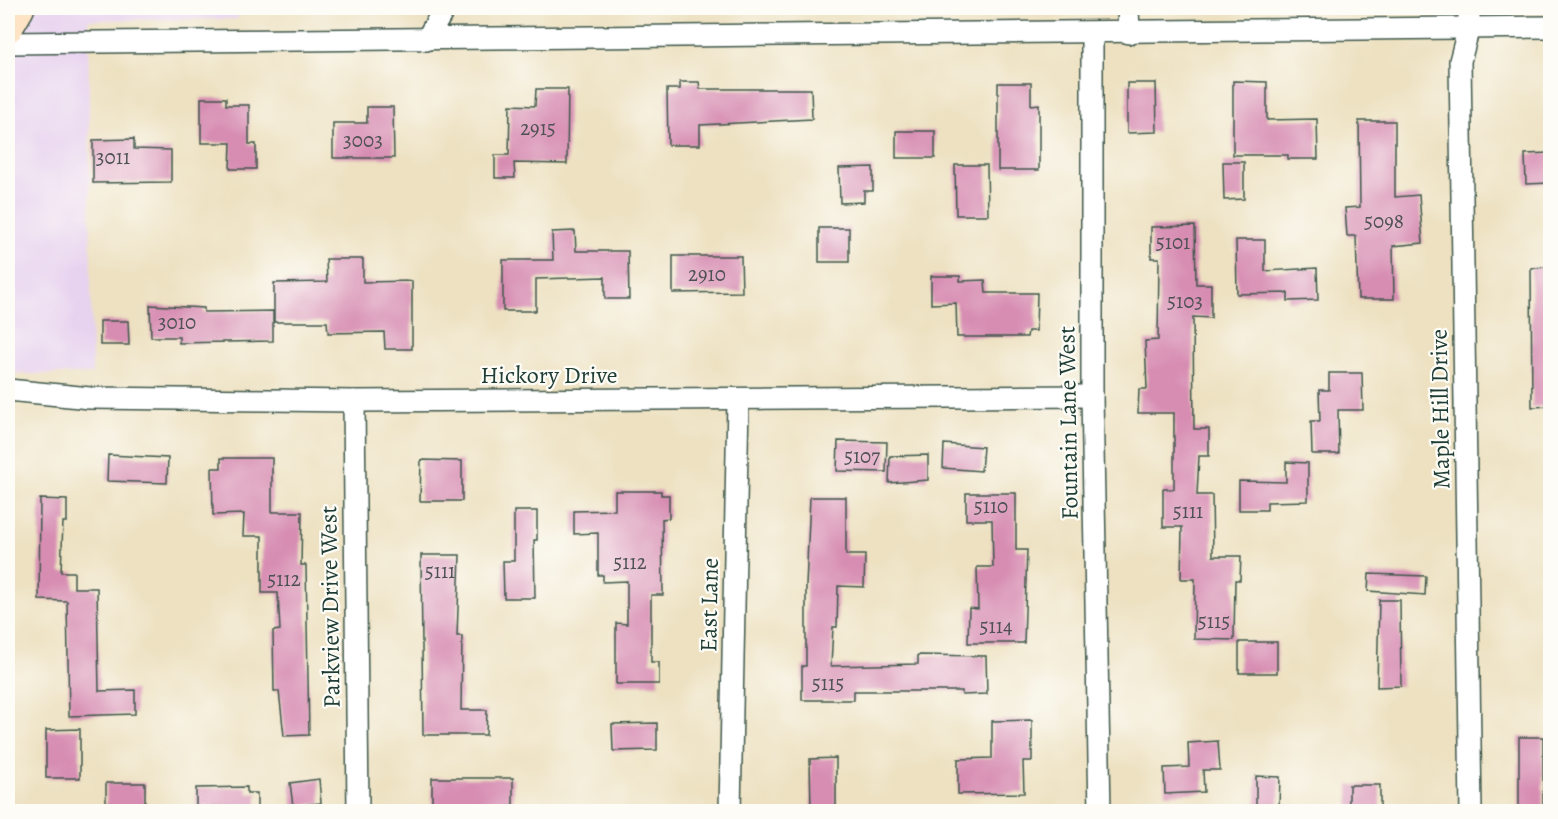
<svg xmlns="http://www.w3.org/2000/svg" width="1558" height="819" viewBox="0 0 1558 819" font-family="Alegreya,serif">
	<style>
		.built { fill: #e7d2ef }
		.building { fill: #d78db2 }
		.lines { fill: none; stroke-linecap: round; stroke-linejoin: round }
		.street-casing { stroke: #3e5649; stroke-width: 24 }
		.secondary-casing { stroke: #3e5649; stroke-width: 33 }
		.street { stroke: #fff; stroke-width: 21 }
		.secondary { stroke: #fee4c5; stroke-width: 30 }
		.labels { text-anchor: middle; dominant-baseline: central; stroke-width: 4.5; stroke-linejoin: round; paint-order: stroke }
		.number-label { font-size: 21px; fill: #4d5154 }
		.street-label { font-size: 24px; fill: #1f3d34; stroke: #fdfcf7 }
	</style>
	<rect width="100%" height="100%" fill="#fdfcf7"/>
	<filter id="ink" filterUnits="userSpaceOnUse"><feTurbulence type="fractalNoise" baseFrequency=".0167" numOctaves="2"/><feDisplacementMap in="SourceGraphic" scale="12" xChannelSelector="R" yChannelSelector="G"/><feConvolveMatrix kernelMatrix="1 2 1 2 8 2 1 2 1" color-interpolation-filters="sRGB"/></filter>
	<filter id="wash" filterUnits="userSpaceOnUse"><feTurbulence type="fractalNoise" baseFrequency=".008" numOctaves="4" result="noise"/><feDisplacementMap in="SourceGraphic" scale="24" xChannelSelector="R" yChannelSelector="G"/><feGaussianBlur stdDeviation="1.35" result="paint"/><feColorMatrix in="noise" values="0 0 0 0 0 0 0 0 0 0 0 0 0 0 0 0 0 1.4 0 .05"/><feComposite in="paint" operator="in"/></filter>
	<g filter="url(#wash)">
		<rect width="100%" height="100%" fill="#ede1c1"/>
		<polygon class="built" points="33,8 243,8 237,19 88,20 92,374 8,374 8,53"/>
		<g id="blocks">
			<g class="building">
				<polygon points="1233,81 1267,82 1267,120 1317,119 1318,159 1288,159 1288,155 1233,155"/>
				<polygon points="680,82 699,82 700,89 811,89 812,119 700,125 700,145 668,145 667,89 680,89"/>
				<polygon points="998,83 1031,83 1031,105 1039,104 1039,170 998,170"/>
				<polygon points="1127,83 1156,83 1157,132 1127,133"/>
				<polygon points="536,89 568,89 567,164 514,163 515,178 495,178 495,155 509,155 510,105 535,106"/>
				<polygon points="201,98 226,98 226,105 249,105 249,144 256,144 256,169 230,169 231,143 201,143"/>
				<polygon points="367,107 393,107 394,158 333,158 333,123 367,123"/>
				<polygon points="1359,121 1395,121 1395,197 1419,195 1423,243 1393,246 1394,299 1358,299 1356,236 1347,236 1345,208 1360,207"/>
				<rect x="896" y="131" width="39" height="27"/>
				<polygon points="134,139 134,149 171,150 171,182 93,183 93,140"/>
				<polygon points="1551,153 1551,183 1526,184 1525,154"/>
				<polygon points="1223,162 1244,162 1244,199 1224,200"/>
				<polygon points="955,165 987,165 988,215 956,215"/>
				<polygon points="873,167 873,191 864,191 864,202 840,203 839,168"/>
				<polygon points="1195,226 1196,284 1211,284 1211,318 1193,317 1194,429 1209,429 1209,456 1199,456 1197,495 1212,495 1213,556 1241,556 1240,580 1235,580 1234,640 1194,639 1195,579 1181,579 1182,527 1163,527 1163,489 1174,489 1174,413 1138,413 1139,389 1147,389 1145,341 1158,340 1159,258 1151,258 1151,227"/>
				<rect x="819" y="228" width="30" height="34"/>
				<polygon points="575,231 576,251 628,251 629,299 605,299 605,277 536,279 536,311 503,311 503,260 553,260 552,232"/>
				<polygon points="1236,240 1265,240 1265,271 1317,268 1318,300 1288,301 1288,293 1237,294"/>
				<polygon points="673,256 741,256 742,292 673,293"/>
				<polygon points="326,259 363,259 363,282 412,281 412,349 385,349 384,332 328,333 327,322 274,322 274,283 327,282"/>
				<polygon points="1551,267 1551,406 1532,407 1531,268"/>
				<polygon points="931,276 960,276 960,281 985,280 986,293 1037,293 1036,331 1028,331 1027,337 957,337 956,303 931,304"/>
				<polygon points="150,305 204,308 204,312 273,311 273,341 179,343 179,337 151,337"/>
				<polygon points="100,321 128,321 129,345 100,345"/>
				<polygon points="1329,373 1362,373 1363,410 1338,410 1339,454 1312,454 1311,421 1320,421 1319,390 1329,390"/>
				<polygon points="838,441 887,442 886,472 837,471"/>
				<polygon points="944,444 983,447 981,471 943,468"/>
				<polygon points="108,455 168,458 167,483 107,481"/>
				<polygon points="928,455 928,480 889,483 890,456"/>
				<polygon points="221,458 272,458 272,512 302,512 301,565 306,565 309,735 284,736 279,691 274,691 273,631 280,630 278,593 262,593 262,536 243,536 244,514 213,515 212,468 221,468"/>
				<polygon points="421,460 462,461 462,501 420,501"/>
				<polygon points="1286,462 1308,463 1308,501 1267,502 1267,510 1239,510 1239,481 1286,482"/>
				<polygon points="615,491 661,491 661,495 669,495 669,518 662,519 663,595 651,595 651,662 659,662 659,684 616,684 616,623 627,624 627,581 603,582 603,575 598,575 598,533 574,534 574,511 615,510"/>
				<polygon points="966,493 1016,493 1016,550 1027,550 1024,643 968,643 969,608 978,609 977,567 993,567 992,520 966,520"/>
				<polygon points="810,497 846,497 846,555 865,555 864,587 838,586 837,627 833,627 831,666 918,664 918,655 986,656 987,694 962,695 962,691 854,691 854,700 802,700 802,666 806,666 806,586"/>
				<polygon points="40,499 67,500 67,522 63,522 61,572 74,572 74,588 97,588 99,691 135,690 135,714 69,716 67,601 39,600"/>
				<polygon points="514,511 537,511 537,540 534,540 535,598 504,598 503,561 514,561"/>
				<polygon points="421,555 460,555 457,636 462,636 461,710 487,710 486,735 423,735"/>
				<polygon points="1369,574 1426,576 1425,595 1368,591"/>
				<polygon points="1379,600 1400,600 1401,686 1377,687"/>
				<rect x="1239" y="642" width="38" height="31"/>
				<polygon points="1032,720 1032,761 1023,761 1024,793 958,794 958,759 992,758 992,721"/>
				<polygon points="657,723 657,750 613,751 612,724"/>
				<polygon points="80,729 80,778 46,778 46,730"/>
				<rect x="1519" y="737" width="24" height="75"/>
				<polygon points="1218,741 1220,770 1203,770 1204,792 1165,794 1164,768 1189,767 1188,743"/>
				<polygon points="836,758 836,812 811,812 810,759"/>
				<polygon points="1256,776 1280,777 1279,806 1256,805"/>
				<rect x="432" y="778" width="81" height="32"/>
				<polygon points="319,779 321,803 293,806 290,783"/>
				<rect x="106" y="783" width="39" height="29"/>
				<rect x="1349" y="785" width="31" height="27"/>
				<polygon points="247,787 247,793 257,793 257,812 196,812 196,788"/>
			</g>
		</g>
	</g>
	<g filter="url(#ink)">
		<use href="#blocks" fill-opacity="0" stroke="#3e5649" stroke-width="1.5"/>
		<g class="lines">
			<defs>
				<g id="street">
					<polyline points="1128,8 1129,33"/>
					<polyline points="1469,8 1469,27 1460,61 1471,812"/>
					<polyline points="1092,34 1092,396 1100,812"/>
					<polyline points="426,40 445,8"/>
					<polyline points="8,43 1550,27"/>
					<polyline points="8,390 90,398 354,401 1092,396"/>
					<polyline points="354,401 358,812"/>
					<polyline points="730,812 738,401"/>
				</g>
				<polyline id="secondary" points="8,27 19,8"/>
			</defs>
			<use href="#street" class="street-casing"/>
			<use href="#secondary" class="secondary-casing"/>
			<use href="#street" class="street"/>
			<use href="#secondary" class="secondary"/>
		</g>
	</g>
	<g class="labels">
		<g class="number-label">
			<text x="538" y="128">2915</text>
			<text x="363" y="140">3003</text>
			<text x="113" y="157">3011</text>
			<text x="1384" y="221">5098</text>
			<text x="1173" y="242">5101</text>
			<text x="707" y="274">2910</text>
			<text x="1185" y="301">5103</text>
			<text x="177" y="322">3010</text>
			<text x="862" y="456">5107</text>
			<text x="991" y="506">5110</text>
			<text x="1188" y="511">5111</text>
			<text x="630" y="562">5112</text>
			<text x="440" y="571">5111</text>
			<text x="284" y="579">5112</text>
			<text x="1214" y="621">5115</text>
			<text x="996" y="626">5114</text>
			<text x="828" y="683">5115</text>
		</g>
		<g class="street-label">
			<text x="549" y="375">Hickory Drive</text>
			<text transform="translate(1440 409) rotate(-91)">Maple Hill Drive</text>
			<text transform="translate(1068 423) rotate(-91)">Fountain Lane West</text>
			<text transform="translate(709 605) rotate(-89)">East Lane</text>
			<text transform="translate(330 607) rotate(-91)">Parkview Drive West</text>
		</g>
	</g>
	<rect width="1558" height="819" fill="none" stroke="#fdfcf7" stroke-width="30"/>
</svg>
